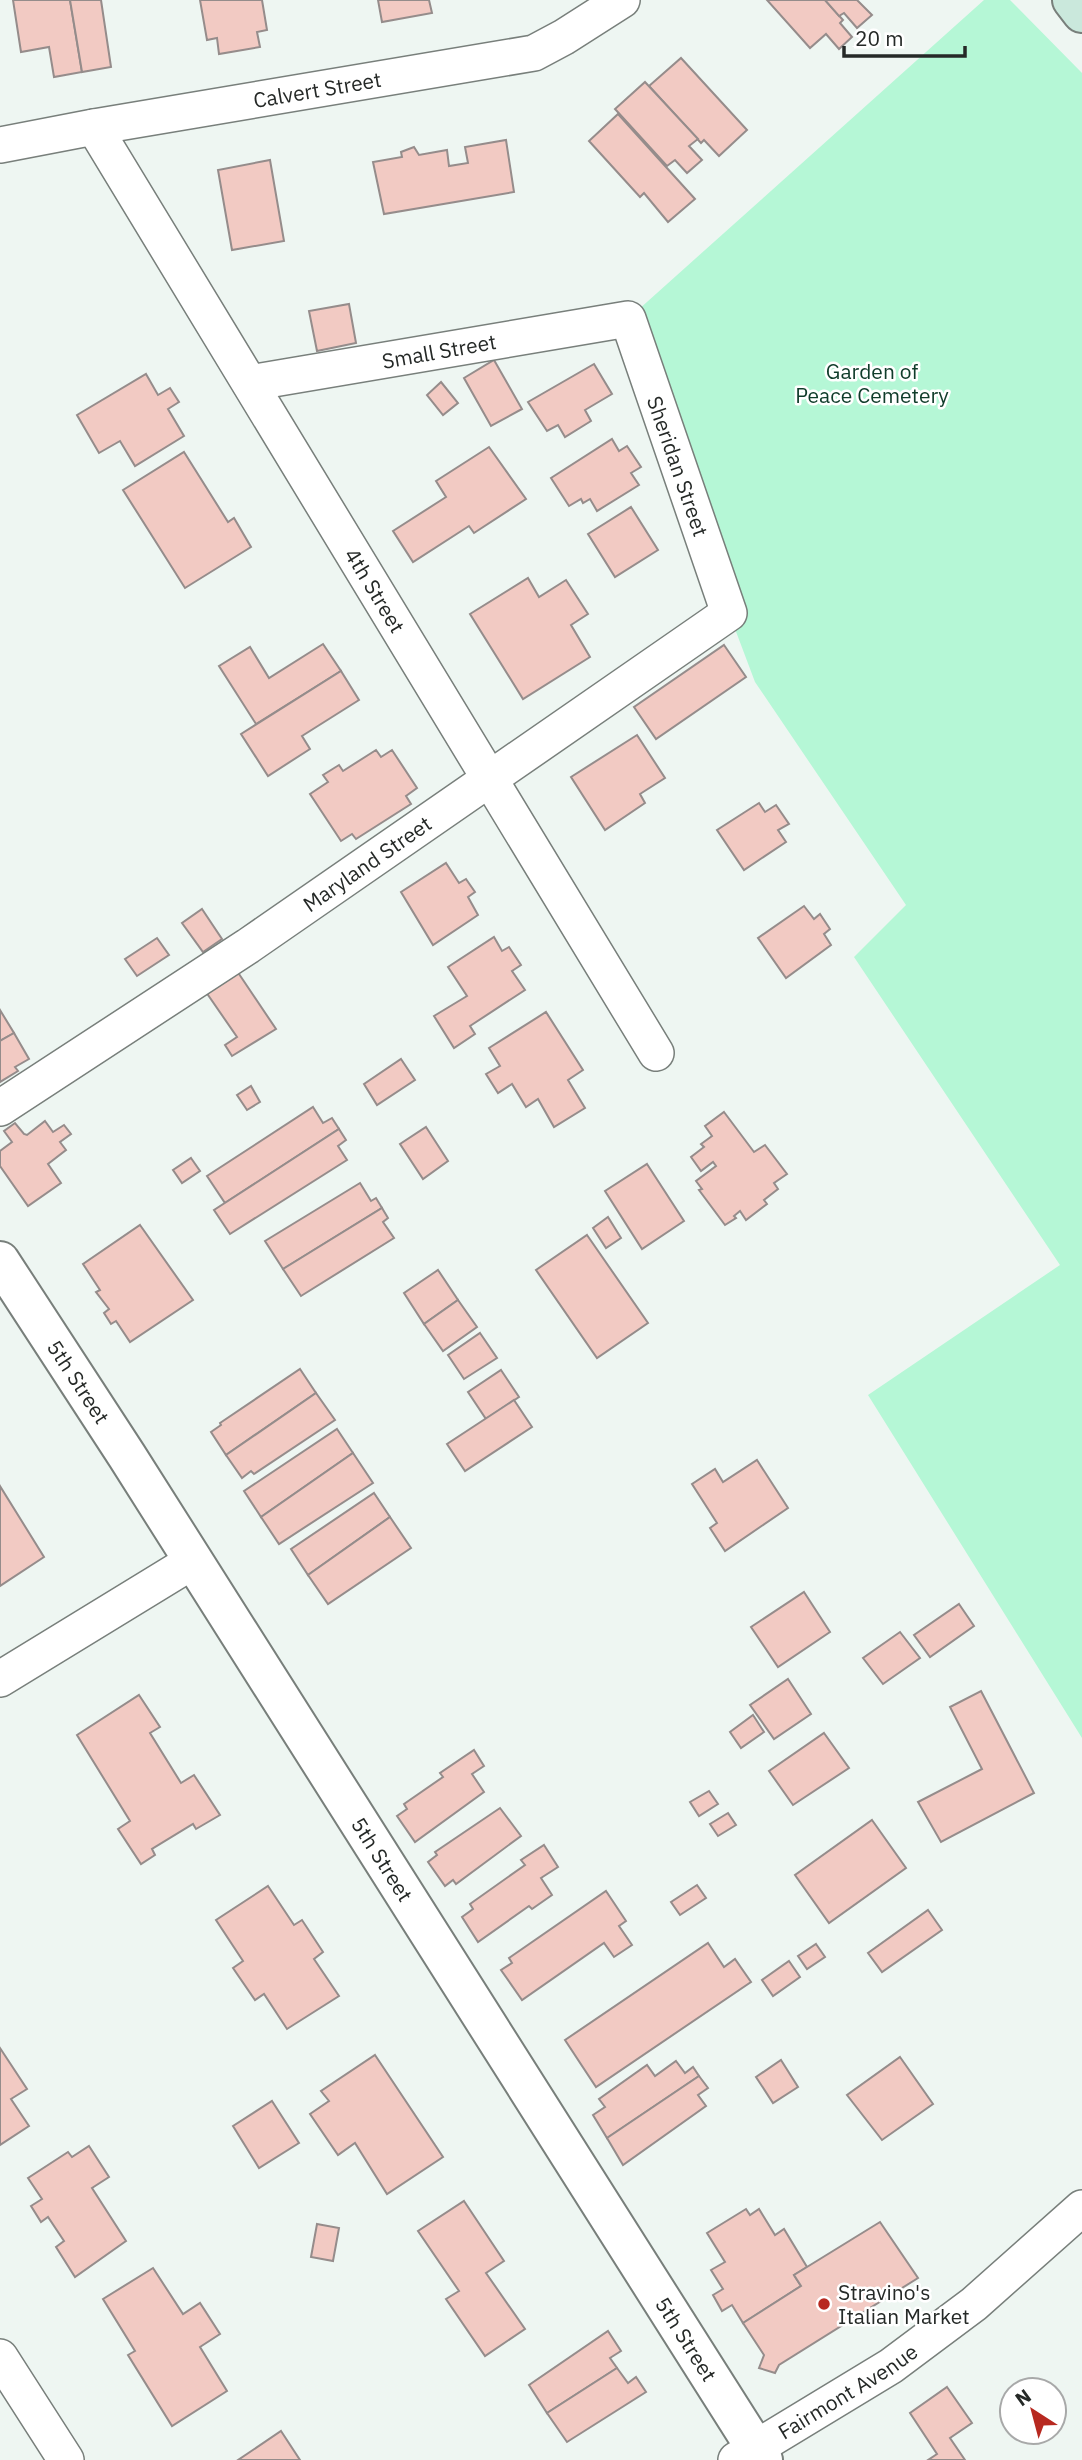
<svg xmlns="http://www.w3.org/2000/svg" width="1082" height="2460" viewBox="0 0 1082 2460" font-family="'IBM Plex Sans',sans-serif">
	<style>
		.green { fill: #b5f7d6 }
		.building { fill: #f2cac3; stroke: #958c8b; stroke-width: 2 }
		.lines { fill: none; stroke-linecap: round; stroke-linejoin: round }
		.minor-casing { stroke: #787f7b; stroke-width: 38 }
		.tertiary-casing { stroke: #787f7b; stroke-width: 42 }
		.secondary-casing { stroke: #787f7b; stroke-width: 42 }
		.minor { stroke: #fff; stroke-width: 35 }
		.tertiary { stroke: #fff; stroke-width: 38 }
		.secondary { stroke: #cae8dc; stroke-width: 38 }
		.poi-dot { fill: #b72920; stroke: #fff; stroke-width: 2.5 }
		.labels { text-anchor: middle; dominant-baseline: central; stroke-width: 5; stroke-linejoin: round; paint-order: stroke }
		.street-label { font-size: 21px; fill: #252927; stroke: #fff }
		.park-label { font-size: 21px; fill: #0f3c2a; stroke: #fff }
		.poi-label { font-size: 21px; fill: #252927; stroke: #fff; text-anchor: start }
	</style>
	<rect width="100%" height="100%" fill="#eef6f2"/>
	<polygon class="green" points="984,0 1010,0 1082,73 1082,1738 868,1395 1060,1265 854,957 906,905 755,682 729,613 628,319"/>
	<g class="building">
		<polygon points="13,0 70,0 82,72 54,77 49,47 21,52"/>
		<polygon points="70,0 101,0 111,67 82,72"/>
		<polygon points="200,0 262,0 267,30 257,32 260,47 219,54 217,38 207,40"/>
		<polygon points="378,0 429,0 432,13 382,22"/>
		<polygon points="767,0 825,0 843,20 840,23 852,37 839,49 826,34 810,48"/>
		<polygon points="825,0 857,0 872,15 857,28 844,13 839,16"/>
		<polygon points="681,58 747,130 719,156 704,140 701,143 649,86"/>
		<polygon points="645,82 698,139 689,146 702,160 687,173 675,160 667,166 615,109"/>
		<polygon points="618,114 695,199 668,222 644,193 640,197 589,141"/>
		<polygon points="506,140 514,192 384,214 373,162 402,157 401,152 414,147 419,155 447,150 449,166 468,163 465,147"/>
		<polygon points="270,160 284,241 232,250 218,170"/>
		<polygon points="349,304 356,343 317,351 309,311"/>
		<polygon points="494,360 522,409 491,426 464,378"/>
		<polygon points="594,364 612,394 585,410 591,421 565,437 558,425 547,431 528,402"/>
		<polygon points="146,374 158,395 170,388 179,402 168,409 184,436 135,466 120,441 99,453 77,415"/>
		<polygon points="441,382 458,403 443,415 427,395"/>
		<polygon points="612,439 619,451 627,446 641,467 631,473 639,485 597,511 590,499 583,503 581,499 569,506 551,478"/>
		<polygon points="489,447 526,499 474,533 469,526 413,562 393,531 446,497 436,481"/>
		<polygon points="184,452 228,522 234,518 251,547 185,588 123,490"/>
		<polygon points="631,507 658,550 615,577 588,534"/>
		<polygon points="528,578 539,597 566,580 588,614 571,625 590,657 523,699 470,614"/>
		<polygon points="323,644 341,671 256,724 219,666 250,647 269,678"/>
		<polygon points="724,645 746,677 656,739 634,707"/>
		<polygon points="341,671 359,700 302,736 310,749 268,776 241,734"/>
		<polygon points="637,735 665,778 640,794 645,803 605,830 571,777"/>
		<polygon points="376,750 381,757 392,750 417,788 406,796 411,804 356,839 352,834 341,841 310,794 328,782 323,775 339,765 343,771"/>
		<polygon points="759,803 765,812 776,805 789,824 778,830 786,842 744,870 717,830"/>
		<polygon points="446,863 459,883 466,879 475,892 468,897 478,915 433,945 401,892"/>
		<polygon points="804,906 814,919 820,914 830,929 824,934 831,945 786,978 758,938"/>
		<polygon points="202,909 222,939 203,952 182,923"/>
		<polygon points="494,937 502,951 509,947 521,965 512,971 525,990 470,1026 475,1034 454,1048 434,1016 467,996 448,967"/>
		<polygon points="157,938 169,955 137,976 125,959"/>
		<polygon points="237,971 276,1029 232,1056 225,1045 237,1037 206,992"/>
		<polygon points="0,1010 14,1033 0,1041"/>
		<polygon points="546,1012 583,1070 568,1080 585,1108 554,1127 538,1099 526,1107 512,1084 498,1093 486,1074 500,1066 489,1048"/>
		<polygon points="14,1033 29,1059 15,1067 18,1071 0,1082 0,1041"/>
		<polygon points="401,1059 415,1080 377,1105 364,1084"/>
		<polygon points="251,1086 260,1102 247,1110 237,1095"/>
		<polygon points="313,1107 323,1123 332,1118 339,1129 225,1203 207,1176"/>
		<polygon points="724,1112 754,1152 765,1145 787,1174 774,1183 778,1189 764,1200 767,1204 746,1220 740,1211 734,1216 736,1218 725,1225 699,1190 702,1189 696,1181 716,1166 713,1162 701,1171 691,1157 704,1147 701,1144 712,1136 705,1126"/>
		<polygon points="45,1121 53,1132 64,1125 71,1134 60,1142 66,1150 48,1164 61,1183 28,1206 0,1166 0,1151 12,1142 4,1131 15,1123 24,1134 27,1135"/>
		<polygon points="426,1127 448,1161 423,1179 400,1144"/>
		<polygon points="339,1129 346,1140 338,1146 347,1160 230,1234 214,1210"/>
		<polygon points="191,1158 200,1171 182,1183 173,1170"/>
		<polygon points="647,1164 684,1221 642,1249 605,1191"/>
		<polygon points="360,1183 371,1201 376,1198 382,1208 283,1269 265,1241"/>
		<polygon points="382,1208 388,1218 383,1222 394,1238 301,1296 283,1269"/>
		<polygon points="608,1217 621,1238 606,1248 593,1228"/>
		<polygon points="140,1225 193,1300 130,1342 116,1321 111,1324 104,1313 109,1309 96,1292 100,1290 83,1264"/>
		<polygon points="587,1235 648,1323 597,1358 536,1270"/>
		<polygon points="438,1270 458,1300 424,1324 404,1293"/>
		<polygon points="458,1300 477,1327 443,1351 424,1324"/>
		<polygon points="480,1333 497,1358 464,1379 448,1355"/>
		<polygon points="300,1369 316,1393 226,1455 211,1432 221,1425 220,1423"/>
		<polygon points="501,1370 519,1397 486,1419 468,1392"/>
		<polygon points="316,1393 335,1420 254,1474 251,1471 242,1478 226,1455"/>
		<polygon points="514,1400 532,1427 465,1471 447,1444"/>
		<polygon points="337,1429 353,1453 261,1517 244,1491"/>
		<polygon points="353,1453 373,1483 279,1544 261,1517"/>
		<polygon points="757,1460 788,1508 725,1551 710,1528 717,1523 692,1484 715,1469 723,1482"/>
		<polygon points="0,1486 44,1557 0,1586"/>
		<polygon points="374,1493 390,1517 308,1575 291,1549"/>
		<polygon points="390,1517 411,1548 328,1604 308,1575"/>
		<polygon points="804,1592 830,1632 778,1667 751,1627"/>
		<polygon points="959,1604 974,1626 930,1657 914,1635"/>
		<polygon points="900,1632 920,1658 883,1684 863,1658"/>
		<polygon points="788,1679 811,1714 774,1739 750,1705"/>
		<polygon points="981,1691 1034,1793 941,1842 918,1802 982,1769 950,1707"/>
		<polygon points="139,1695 160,1727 150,1733 181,1783 194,1775 220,1815 196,1829 193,1824 152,1849 155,1855 141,1864 118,1829 130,1821 77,1735"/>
		<polygon points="753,1715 764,1732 741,1748 730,1732"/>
		<polygon points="824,1733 849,1768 793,1805 769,1771"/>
		<polygon points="474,1750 484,1766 472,1774 484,1792 415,1842 397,1816 407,1809 404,1804 443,1777 440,1773"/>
		<polygon points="709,1791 718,1804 699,1816 690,1802"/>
		<polygon points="500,1808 521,1836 456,1884 453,1880 445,1886 428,1862 437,1855 435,1852"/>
		<polygon points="728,1813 736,1825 718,1836 710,1824"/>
		<polygon points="872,1820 906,1868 829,1923 795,1875"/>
		<polygon points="544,1845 558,1867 541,1878 552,1895 532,1909 529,1906 478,1942 462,1917 473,1909 470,1904 525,1865 521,1860"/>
		<polygon points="697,1885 706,1898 680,1915 671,1902"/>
		<polygon points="268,1886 294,1925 302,1920 323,1952 314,1959 339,1996 287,2029 264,1994 255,2000 233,1968 243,1961 216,1920"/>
		<polygon points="606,1891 626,1921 619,1926 632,1945 614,1957 604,1943 522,2000 501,1970 512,1963 509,1958"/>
		<polygon points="928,1910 942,1930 882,1972 868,1953"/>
		<polygon points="708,1943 724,1967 735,1959 751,1982 596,2087 565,2040"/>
		<polygon points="816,1944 825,1957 807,1969 798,1956"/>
		<polygon points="789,1961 800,1977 773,1996 762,1980"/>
		<polygon points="0,2048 27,2089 11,2099 29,2126 0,2145"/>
		<polygon points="375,2055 443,2157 387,2194 355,2143 338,2155 310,2114 329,2101 321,2091"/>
		<polygon points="900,2057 933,2104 882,2140 847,2095"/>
		<polygon points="781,2060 798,2087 773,2103 756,2077"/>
		<polygon points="676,2061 685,2073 693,2067 699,2076 607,2138 593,2115 605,2107 599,2099 647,2065 655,2076"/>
		<polygon points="699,2076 708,2088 698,2095 706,2106 623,2165 607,2138"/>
		<polygon points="272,2101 299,2143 259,2168 233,2126"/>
		<polygon points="89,2146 109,2177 92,2188 126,2241 75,2277 56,2247 64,2241 48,2217 41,2222 31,2206 42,2199 28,2178 68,2152 72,2157"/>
		<polygon points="464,2201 504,2261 486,2273 525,2329 485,2356 446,2299 459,2291 418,2231"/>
		<polygon points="746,2209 750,2215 759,2209 775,2235 784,2229 807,2267 794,2275 801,2286 743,2323 732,2305 722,2311 713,2295 723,2289 711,2270 725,2262 707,2233"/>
		<polygon points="880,2222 918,2278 779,2365 775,2373 759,2368 764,2355 743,2323 801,2286 794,2275"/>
		<polygon points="317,2224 339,2228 333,2261 311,2257"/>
		<polygon points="153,2268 183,2314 200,2303 220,2334 200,2347 227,2391 172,2426 128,2355 135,2351 103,2299"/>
		<polygon points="608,2331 621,2351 610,2358 617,2368 547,2413 529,2385"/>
		<polygon points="617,2368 628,2383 636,2377 646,2392 567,2442 547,2413"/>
		<polygon points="947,2387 972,2423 950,2438 965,2460 928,2460 937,2454 910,2413"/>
		<polygon points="281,2431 300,2460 238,2460"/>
	</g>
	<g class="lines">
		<defs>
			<g id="minor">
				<path id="s1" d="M94 127 656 1053"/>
				<path id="s2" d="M0 145 94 127 534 53 564 37 622 0"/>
				<path id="s3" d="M0 1108 248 946 729 613 628 319 250 383"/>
				<polyline points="0,1679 193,1561"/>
				<polyline points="0,2357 66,2460"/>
				<path id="s4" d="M736 2460 891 2366 974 2304 1082 2208"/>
			</g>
			<g id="tertiary">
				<path id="s5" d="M0 1261 127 1456 763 2460"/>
			</g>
			<polyline id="secondary" points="1072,0 1082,13"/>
		</defs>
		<use href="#minor" class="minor-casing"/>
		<use href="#tertiary" class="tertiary-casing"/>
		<use href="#secondary" class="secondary-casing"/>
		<use href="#minor" class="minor"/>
		<use href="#tertiary" class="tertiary"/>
		<use href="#secondary" class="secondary"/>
	</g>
	<circle class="poi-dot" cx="824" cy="2304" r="7"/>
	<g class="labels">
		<g class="street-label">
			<text stroke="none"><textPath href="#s2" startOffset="322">Calvert Street</textPath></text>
			<text transform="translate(439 351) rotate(-10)">Small Street</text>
			<text transform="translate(678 466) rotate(71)">Sheridan Street</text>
			<text stroke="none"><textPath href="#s1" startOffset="542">4th Street</textPath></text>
			<text stroke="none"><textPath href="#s3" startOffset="441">Maryland Street</textPath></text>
			<text stroke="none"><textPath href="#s5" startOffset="144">5th Street</textPath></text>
			<text stroke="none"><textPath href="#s5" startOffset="710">5th Street</textPath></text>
			<text stroke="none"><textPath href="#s5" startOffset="1278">5th Street</textPath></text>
			<text stroke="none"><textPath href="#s4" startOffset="131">Fairmont Avenue</textPath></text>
		</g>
		<g class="park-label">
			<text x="872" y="371">Garden of<tspan x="872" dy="24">Peace Cemetery</tspan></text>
		</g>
		<g class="poi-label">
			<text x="838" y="2292">Stravino's<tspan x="838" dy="24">Italian Market</tspan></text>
		</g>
	</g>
	<g transform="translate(1033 2411) rotate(324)"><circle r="33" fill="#ffffff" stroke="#a8a9a9" stroke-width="2"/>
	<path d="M0-5L12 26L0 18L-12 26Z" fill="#b72920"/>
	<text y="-10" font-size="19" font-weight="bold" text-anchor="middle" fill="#252927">N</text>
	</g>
	<path d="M844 46v10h121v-10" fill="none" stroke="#252927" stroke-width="3.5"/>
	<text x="855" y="46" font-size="21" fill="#252927" stroke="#ffffff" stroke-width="5" paint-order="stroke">20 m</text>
</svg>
